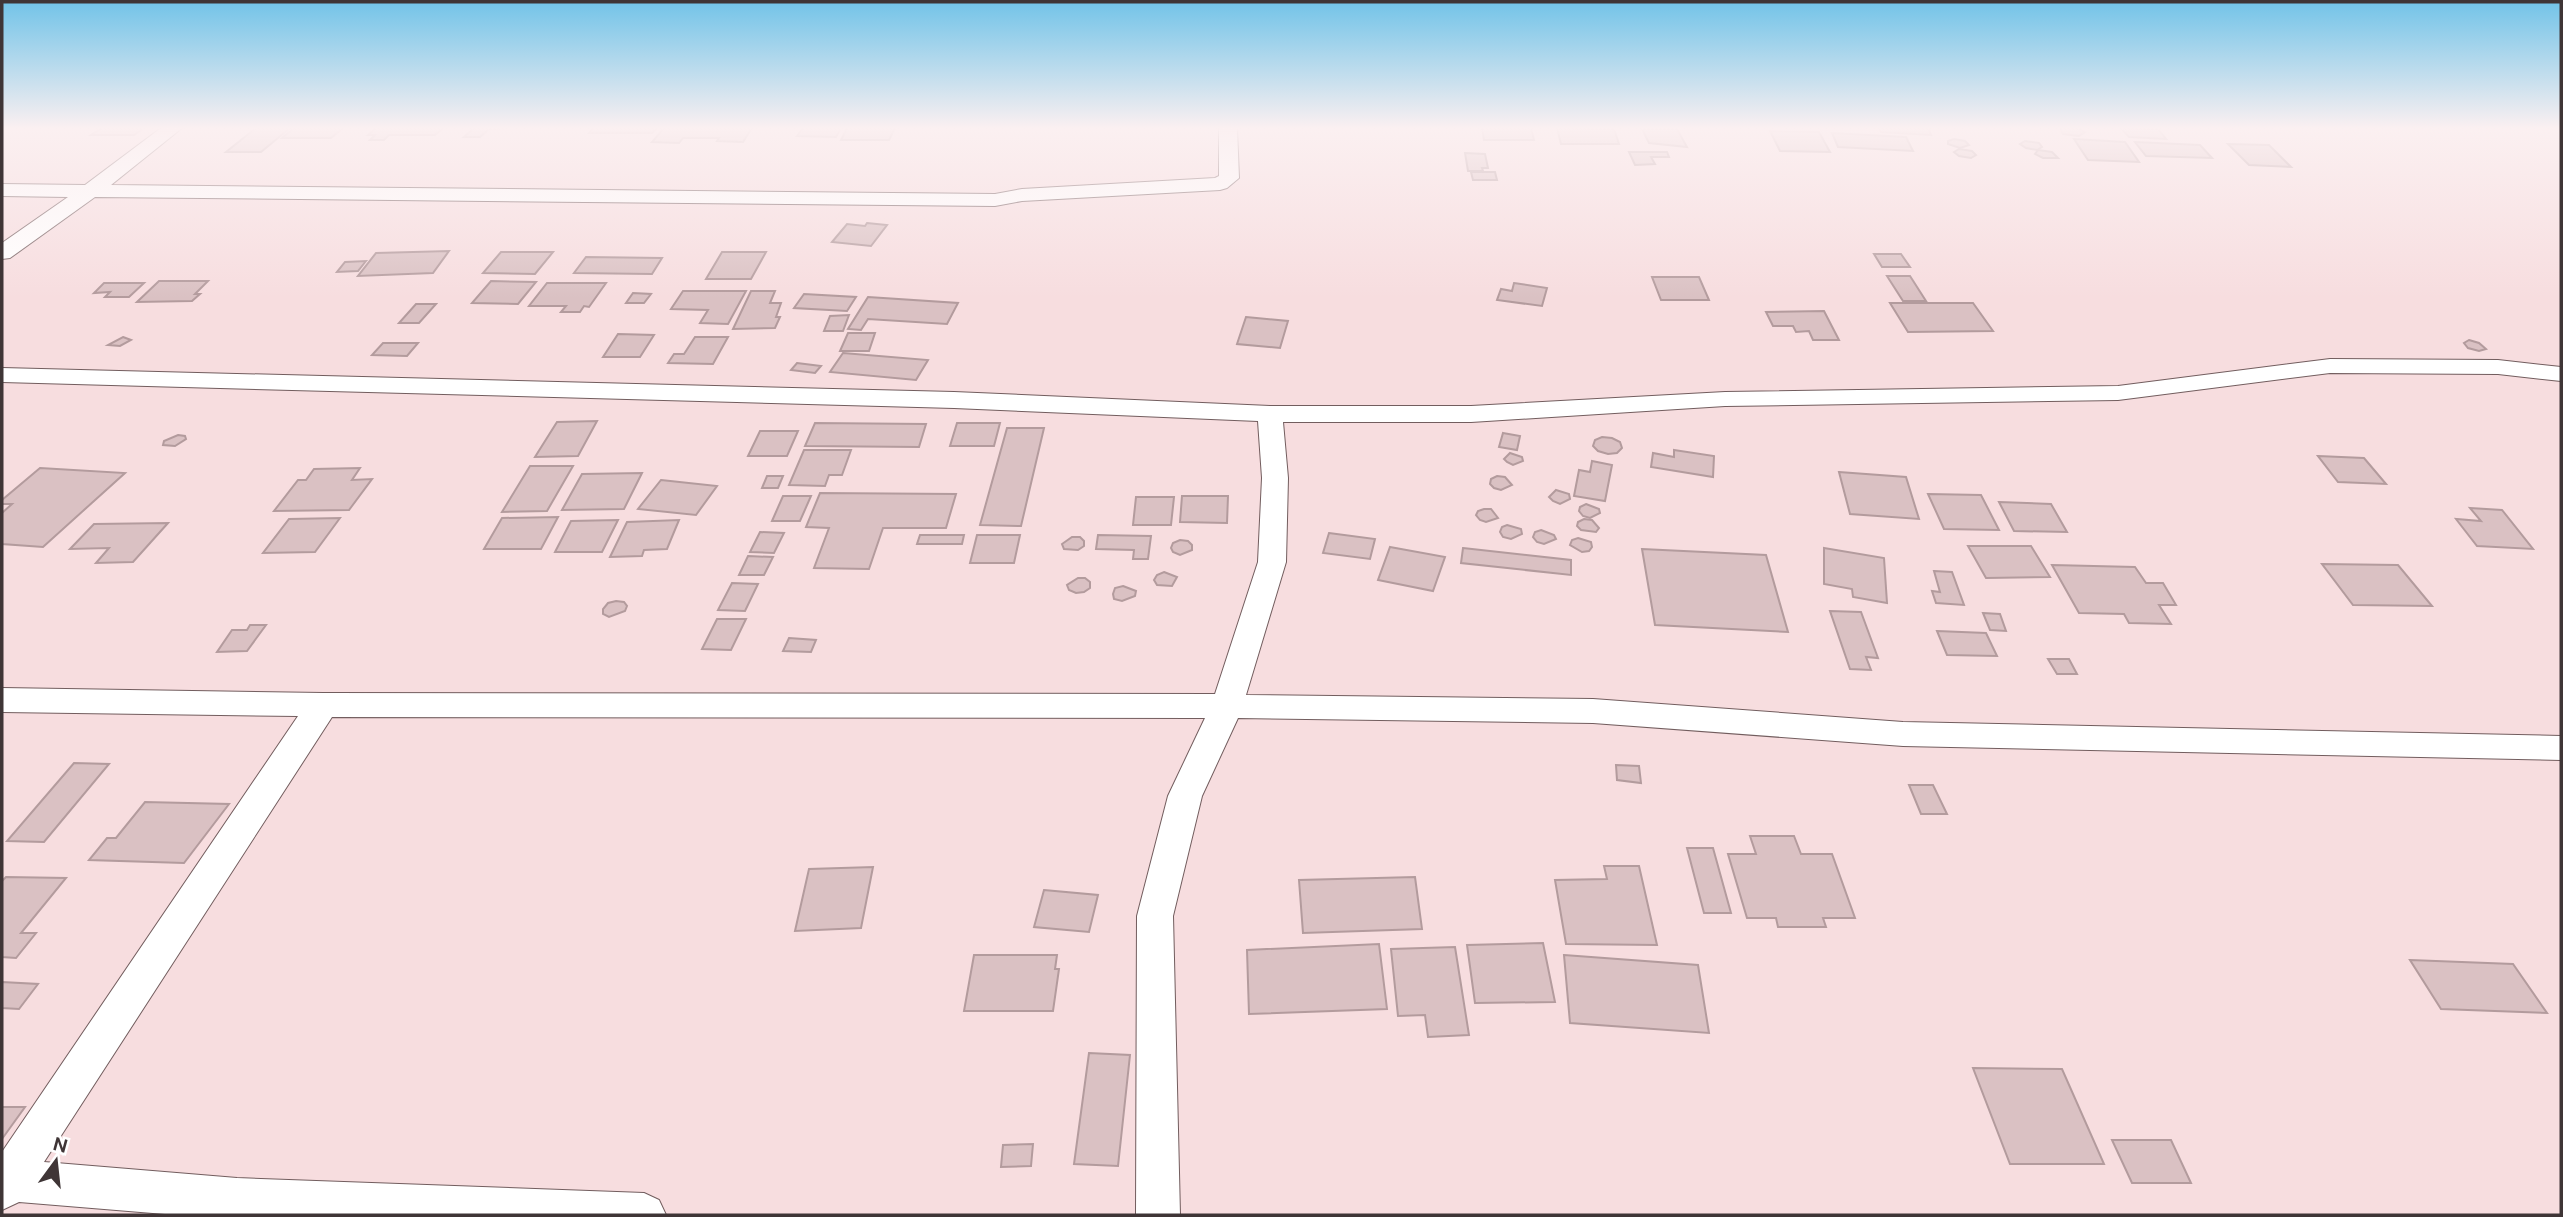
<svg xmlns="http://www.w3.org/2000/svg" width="2563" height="1217" viewBox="0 0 2563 1217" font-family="'DM Sans',sans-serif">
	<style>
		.building { fill: #dac1c3; stroke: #b39b9d; stroke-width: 2 }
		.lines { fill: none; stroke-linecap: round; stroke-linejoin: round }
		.street-casing { stroke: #725d5e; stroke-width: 2 }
		.street { fill: #fff; fill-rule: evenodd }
	</style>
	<rect width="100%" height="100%" fill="#f7dddf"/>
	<g class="building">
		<polygon points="102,128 144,128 134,135 91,135"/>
		<polygon points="256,128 290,128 261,152 226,152"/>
		<polygon points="294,128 343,128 331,138 282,138"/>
		<polygon points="376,128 443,128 435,135 389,135 384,140 370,140 375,135 368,135"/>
		<polygon points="474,128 512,128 489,129 480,137 464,137"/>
		<polygon points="593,128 657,128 652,133 589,133"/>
		<polygon points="664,128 752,128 743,142 717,141 719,138 683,138 679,143 652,142"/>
		<polygon points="803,128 841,128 836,137 797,136"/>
		<polygon points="847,128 895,128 889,140 841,140"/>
		<polygon points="1482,128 1531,128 1534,140 1484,140"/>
		<polygon points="1557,128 1614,129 1619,144 1561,144"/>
		<polygon points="1879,128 1928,128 1931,135 1881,132"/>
		<polygon points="2060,128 2077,128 2085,132 2079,136 2063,134"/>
		<polygon points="2121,128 2158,129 2166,139 2129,137"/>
		<polygon points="1642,129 1677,129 1687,147 1649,143"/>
		<polygon points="1770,131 1819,132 1830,152 1780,151"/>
		<polygon points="1832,133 1906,137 1913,151 1838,147"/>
		<polygon points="1954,139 1965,141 1969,145 1960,148 1948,144 1948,141"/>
		<polygon points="2074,139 2125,142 2139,162 2088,160"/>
		<polygon points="2025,141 2039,143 2042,147 2037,150 2026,148 2020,144"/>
		<polygon points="2135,142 2200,145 2212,158 2146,156"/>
		<polygon points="2228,144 2269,145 2291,167 2249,165"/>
		<polygon points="1959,149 1972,151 1976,155 1971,158 1959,156 1954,152"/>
		<polygon points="2038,150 2052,152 2058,158 2043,158 2035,154"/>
		<polygon points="1629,152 1667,152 1669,157 1651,157 1655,164 1635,165"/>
		<polygon points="1465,153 1485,154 1488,168 1482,168 1483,171 1468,171"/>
		<polygon points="1471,172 1495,172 1497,180 1473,180"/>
		<polygon points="867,223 887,225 871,246 832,242 847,224 865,226"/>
		<polygon points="449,251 433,273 358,276 376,253"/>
		<polygon points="501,252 553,252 535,274 483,273"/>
		<polygon points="722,252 766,252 751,279 706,279"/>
		<polygon points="1874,254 1901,254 1910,267 1882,267"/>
		<polygon points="586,257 662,258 652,274 574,273"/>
		<polygon points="366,261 358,271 337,272 345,262"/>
		<polygon points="1887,276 1910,276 1926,301 1903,301"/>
		<polygon points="1652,277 1699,277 1709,300 1661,300"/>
		<polygon points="159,281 208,281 195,294 200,294 192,301 137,302"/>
		<polygon points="491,281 536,282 518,304 472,303"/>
		<polygon points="104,283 144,283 129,297 105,297 110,292 94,293"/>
		<polygon points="547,283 606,283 589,307 584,306 580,312 561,312 566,306 529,306"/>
		<polygon points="1514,283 1547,288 1542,306 1497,300 1501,289 1512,291"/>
		<polygon points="683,291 746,291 728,324 700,323 708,310 671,309"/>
		<polygon points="751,291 775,291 770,303 781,303 776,317 780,317 775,328 733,329"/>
		<polygon points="633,293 651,294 644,303 626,303"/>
		<polygon points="804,294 856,297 847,311 794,308"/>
		<polygon points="868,297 958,303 947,324 868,319 861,330 848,329"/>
		<polygon points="1890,303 1973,303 1993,331 1908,332"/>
		<polygon points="416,304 436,304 419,323 399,323"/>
		<polygon points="1824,311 1839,340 1813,340 1809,331 1796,332 1793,326 1773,326 1766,312"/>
		<polygon points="849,315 843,331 824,331 830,316"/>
		<polygon points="1246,317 1288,321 1280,348 1237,344"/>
		<polygon points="848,333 875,333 869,351 840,351"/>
		<polygon points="618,334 654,335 640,357 603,357"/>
		<polygon points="123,337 131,340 120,346 108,345"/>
		<polygon points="695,337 728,337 713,364 668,363 674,354 684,354"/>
		<polygon points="2469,340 2479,343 2486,349 2479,351 2468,348 2464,343"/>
		<polygon points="383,343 418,343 407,356 372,355"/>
		<polygon points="843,353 928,360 916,380 830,372"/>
		<polygon points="797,363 821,366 815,373 791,370"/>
		<polygon points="597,421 578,456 535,457 557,422"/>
		<polygon points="815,423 926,424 919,447 805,446"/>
		<polygon points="957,423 1000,423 994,446 950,446"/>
		<polygon points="1007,428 1044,428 1021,526 980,525"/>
		<polygon points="760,431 798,431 787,456 748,456"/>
		<polygon points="1503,433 1520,436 1517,450 1499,447"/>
		<polygon points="178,435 185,436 186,439 175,446 163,445 164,441"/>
		<polygon points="1602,437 1612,438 1620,442 1622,448 1617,453 1608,454 1598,451 1593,446 1595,440"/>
		<polygon points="804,450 851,450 842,475 829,475 825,486 789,485"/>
		<polygon points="1674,450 1714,456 1713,477 1651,467 1653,453 1674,457"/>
		<polygon points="1510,453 1522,457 1523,461 1513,465 1507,462 1504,459"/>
		<polygon points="2318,456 2364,458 2386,484 2338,482"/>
		<polygon points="1592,461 1612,465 1605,501 1574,496 1579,470 1590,472"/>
		<polygon points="530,466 573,466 547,511 502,512"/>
		<polygon points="40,468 125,473 43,547 2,544 2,513 12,504 2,504 2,500"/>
		<polygon points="360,468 352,480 372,479 349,510 274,511 298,480 306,480 314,469"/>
		<polygon points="1839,472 1906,477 1919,519 1850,514"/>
		<polygon points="642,473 624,509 562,510 582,474"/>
		<polygon points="767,476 783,476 778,488 762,488"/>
		<polygon points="1497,476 1505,477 1512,485 1501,490 1494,488 1490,484 1491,479"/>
		<polygon points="661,480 717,486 696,515 638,509"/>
		<polygon points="1556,490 1569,494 1570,499 1560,504 1553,501 1549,497"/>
		<polygon points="820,493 956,494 946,528 883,528 869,569 814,568 829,528 806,527"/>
		<polygon points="1928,494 1981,495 1999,530 1944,529"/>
		<polygon points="783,496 811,496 800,521 772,521"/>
		<polygon points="1182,496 1228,496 1227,523 1180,522"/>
		<polygon points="1136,497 1174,497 1171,525 1133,525"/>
		<polygon points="1999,502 2051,504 2067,532 2014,531"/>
		<polygon points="1586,504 1599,509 1600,513 1590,518 1583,516 1579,511 1580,507"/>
		<polygon points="2470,508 2502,510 2533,549 2477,546 2456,519 2481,521"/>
		<polygon points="1484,509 1491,509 1498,518 1486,522 1480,520 1476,515 1478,511"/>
		<polygon points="558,517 541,549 484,549 502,518"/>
		<polygon points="340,518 315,552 263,553 289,519"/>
		<polygon points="1584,519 1592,520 1599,528 1596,532 1581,530 1577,526 1578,522"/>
		<polygon points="618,520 602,552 555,552 571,521"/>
		<polygon points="679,520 667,549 644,550 642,556 610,557 627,522"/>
		<polygon points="168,523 133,562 96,563 109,548 70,549 94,524"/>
		<polygon points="1507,525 1521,529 1522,534 1511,539 1503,537 1500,532 1502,527"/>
		<polygon points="1541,530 1554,535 1556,539 1544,544 1537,542 1533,537 1535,532"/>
		<polygon points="760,532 784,533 774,553 750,552"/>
		<polygon points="1329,533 1375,539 1370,559 1323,553"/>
		<polygon points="920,535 964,535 962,544 917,544"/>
		<polygon points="977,535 1020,535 1014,563 970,563"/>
		<polygon points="1098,535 1151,536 1148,559 1133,559 1134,550 1096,549"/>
		<polygon points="1072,537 1080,537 1084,541 1084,546 1078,550 1064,549 1062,544"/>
		<polygon points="1578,538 1591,542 1592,547 1589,551 1582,552 1570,545 1572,540"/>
		<polygon points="1180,540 1188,541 1192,545 1192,550 1180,555 1173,552 1171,548 1173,543"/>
		<polygon points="1968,546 2031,546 2050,577 1986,578"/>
		<polygon points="1390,547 1445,557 1433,591 1378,580"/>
		<polygon points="1463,548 1571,560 1571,575 1461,563"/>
		<polygon points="1824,548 1884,558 1887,603 1853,597 1852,589 1824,584"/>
		<polygon points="1642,549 1766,555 1788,632 1655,625"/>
		<polygon points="748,556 773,557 764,575 739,575"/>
		<polygon points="2322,564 2398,565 2432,606 2353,605"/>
		<polygon points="2052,565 2135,567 2146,583 2163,583 2176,605 2159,605 2171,624 2129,623 2124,614 2079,613"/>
		<polygon points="1934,571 1952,572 1964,605 1936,603 1932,591 1940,592"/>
		<polygon points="1164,572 1177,577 1172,586 1157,585 1154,580 1157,575"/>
		<polygon points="1078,578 1085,578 1090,582 1090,588 1084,592 1076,593 1069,590 1067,585"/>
		<polygon points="732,583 758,584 745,611 718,610"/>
		<polygon points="1123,586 1136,591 1135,596 1122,601 1114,599 1113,594 1115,588"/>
		<polygon points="616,601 624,602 627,606 625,611 609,617 603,614 603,609 608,603"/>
		<polygon points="1830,611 1861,612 1878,658 1866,657 1871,670 1850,669"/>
		<polygon points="1983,613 2000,614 2006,631 1990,630"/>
		<polygon points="717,619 746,619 731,650 702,649"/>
		<polygon points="250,625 266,625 247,651 217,652 232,630 247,630"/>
		<polygon points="1937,631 1986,633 1997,656 1947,655"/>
		<polygon points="789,638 816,640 811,652 783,651"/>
		<polygon points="2048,659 2069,659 2077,674 2057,674"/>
		<polygon points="74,763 109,764 44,842 7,841"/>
		<polygon points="1616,765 1639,766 1641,783 1617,780"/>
		<polygon points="1909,785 1933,785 1947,814 1921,814"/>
		<polygon points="145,802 229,804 184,863 89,860 107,838 116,838"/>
		<polygon points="1750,836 1794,836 1801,854 1832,854 1855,918 1823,918 1826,927 1778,927 1776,918 1747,918 1728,854 1756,854"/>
		<polygon points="1687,848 1713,848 1731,913 1704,913"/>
		<polygon points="1604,866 1639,866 1657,945 1566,944 1555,880 1607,879"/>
		<polygon points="873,867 861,928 795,931 809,869"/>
		<polygon points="6,877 66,878 21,933 36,933 16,958 2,957 2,881"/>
		<polygon points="1415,877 1422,929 1303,933 1299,880"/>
		<polygon points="1044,890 1098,895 1089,932 1034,927"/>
		<polygon points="1543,943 1555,1002 1475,1003 1467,945"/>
		<polygon points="1379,944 1387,1009 1249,1014 1247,950"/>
		<polygon points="1455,947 1469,1035 1428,1037 1425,1015 1398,1016 1391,949"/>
		<polygon points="974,955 1057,955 1055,969 1059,969 1053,1011 964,1011"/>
		<polygon points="1564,955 1698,965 1709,1033 1570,1023"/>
		<polygon points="2410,960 2513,964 2547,1013 2441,1009"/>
		<polygon points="2,982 38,984 19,1009 2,1008"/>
		<polygon points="1089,1053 1130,1055 1118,1166 1074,1164"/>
		<polygon points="1973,1068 2062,1069 2104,1164 2010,1164"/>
		<polygon points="2,1107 25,1107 2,1139"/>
		<polygon points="2112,1140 2171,1140 2191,1183 2132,1183"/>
		<polygon points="1033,1144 1031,1166 1001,1167 1003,1145"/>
	</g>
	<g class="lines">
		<defs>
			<g id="street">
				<polygon points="161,128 182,128 111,185 995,194 1022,189 1215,178 1219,176 1219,128 1237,128 1239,178 1227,188 1220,190 1022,201 995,206 95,197 10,258 2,259 2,243 68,197 2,196 2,184 85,185"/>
				<polygon points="2330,359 2498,360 2561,367 2561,381 2498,374 2330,373 2118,400 1725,406 1471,422 1283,422 1288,478 1286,562 1246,695 1593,699 1903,722 2561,736 2561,760 1903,746 1593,723 1238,718 1202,796 1173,916 1180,1215 1136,1215 1137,916 1168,796 1205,718 332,717 44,1162 237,1178 644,1193 659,1200 666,1215 177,1215 19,1202 2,1210 2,1152 298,716 2,712 2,688 323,693 1215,694 1258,562 1262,478 1258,421 954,408 2,382 2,368 954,392 1270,406 1471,406 1725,392 2118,386"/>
			</g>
		</defs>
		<use href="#street" class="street-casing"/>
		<use href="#street" class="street"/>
	</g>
	<linearGradient id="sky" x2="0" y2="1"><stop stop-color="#71c3e8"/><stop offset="0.43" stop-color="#fbf0f1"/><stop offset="1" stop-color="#fbf0f1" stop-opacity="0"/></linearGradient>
	<rect width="2563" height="298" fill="url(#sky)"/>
	<rect width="2563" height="1217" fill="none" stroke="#3f3536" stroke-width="7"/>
	<g transform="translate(56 1161) rotate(15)" stroke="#ffffff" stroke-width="5" paint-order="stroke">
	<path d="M0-5L12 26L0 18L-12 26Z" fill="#3f3536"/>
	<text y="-10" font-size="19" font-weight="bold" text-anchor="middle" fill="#3f3536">N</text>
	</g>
</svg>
